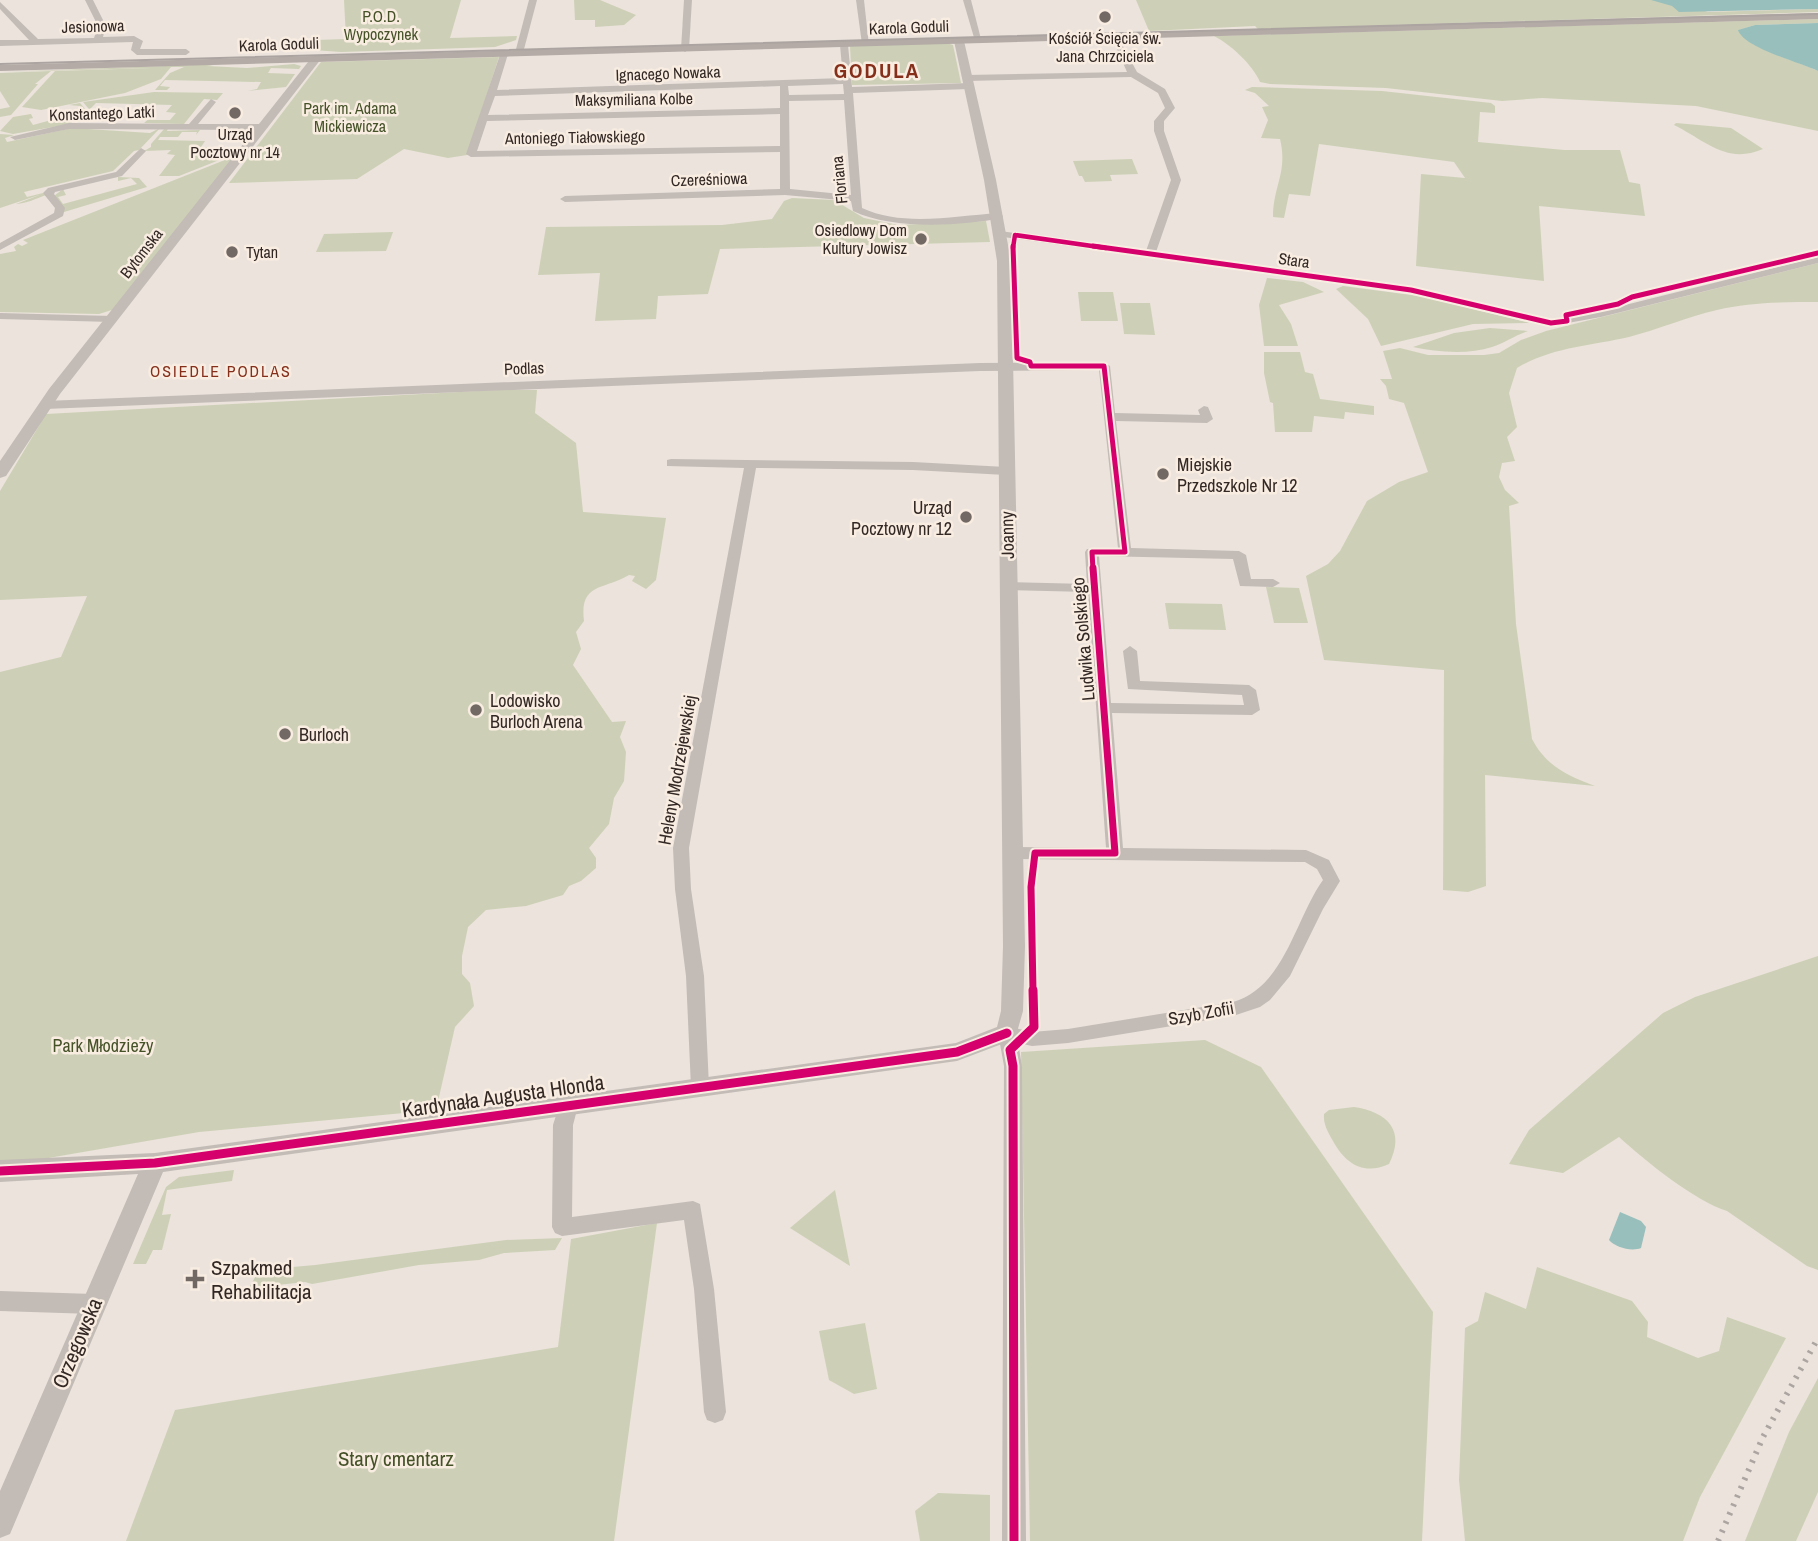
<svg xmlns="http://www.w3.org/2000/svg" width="1818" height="1541" viewBox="0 0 1818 1541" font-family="'Archivo Narrow',sans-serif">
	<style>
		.green { fill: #cdd0b6 }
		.water { fill: #98bfbc }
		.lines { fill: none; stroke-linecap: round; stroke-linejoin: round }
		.minor { fill: #c3bbb6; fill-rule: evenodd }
		.tertiary { fill: #c3bbb6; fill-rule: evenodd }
		.secondary { fill: #b4aba6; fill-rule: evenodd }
		.tram { stroke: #aba4a0; stroke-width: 2 }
		.rail { stroke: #aba4a0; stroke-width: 6; stroke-dasharray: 2.5 7; stroke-linecap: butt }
		.cycleway-far3-casing { stroke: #f9ede2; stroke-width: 7 }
		.cycleway-far2-casing { stroke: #f9ede2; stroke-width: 9 }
		.cycleway-far1-casing { stroke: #f9ede2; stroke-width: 11 }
		.cycleway-casing { stroke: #f9ede2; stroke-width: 13 }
		.cycleway-far3 { stroke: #d6006c; stroke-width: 4.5 }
		.cycleway-far2 { stroke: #d6006c; stroke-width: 5 }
		.cycleway-far1 { stroke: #d6006c; stroke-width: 7 }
		.cycleway { stroke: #d6006c; stroke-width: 9 }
		.poi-dot { fill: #736964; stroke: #f9ede2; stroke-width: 2.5 }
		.labels { text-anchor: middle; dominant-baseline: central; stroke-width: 5; stroke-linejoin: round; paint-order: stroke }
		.far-park-label { font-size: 16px; fill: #455228; stroke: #f9ede2 }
		.far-street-label { font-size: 16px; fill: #332824; stroke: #f9ede2 }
		.far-poi-label { font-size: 16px; fill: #332824; stroke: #f9ede2 }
		.far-neighbourhood-label { font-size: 16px; letter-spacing: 2px; fill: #852f1b; stroke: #f9ede2 }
		.poi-label { font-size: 18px; fill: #332824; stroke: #f9ede2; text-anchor: start }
		.street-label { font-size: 18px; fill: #332824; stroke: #f9ede2 }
		.park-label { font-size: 18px; fill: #455228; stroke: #f9ede2 }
		.far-district-label { font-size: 21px; font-weight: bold; letter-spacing: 2px; fill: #852f1b; stroke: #f9ede2 }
		.near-street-label { font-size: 21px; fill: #332824; stroke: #f9ede2 }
		.near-poi-label { font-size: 21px; fill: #332824; stroke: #f9ede2; text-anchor: start }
		.near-park-label { font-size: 21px; fill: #455228; stroke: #f9ede2 }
	</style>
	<rect width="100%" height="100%" fill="#ebe3dc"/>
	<g class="green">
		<polygon points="344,0 461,0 450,38 517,36 516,40 495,47 341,52 313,50 318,47 313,45 316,40 346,39"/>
		<polygon points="574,0 600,0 636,15 624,25 595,27 595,20 575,20"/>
		<polygon points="1136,0 1674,0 1708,12 1818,9 1818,12 1258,29 1255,26 1149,31"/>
		<path d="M1818 19V23L1755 25 1739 30C1746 49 1799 61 1818 71V131L1696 106 1542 98 1502 101 1386 88 1270 84 1260 82C1253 65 1230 44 1214 36Z"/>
		<polygon points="947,43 953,45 961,83 852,85 850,46"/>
		<polygon points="499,57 467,155 448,158 404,149 357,179 229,183 321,62"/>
		<polygon points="220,64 207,66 247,68 294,64 301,66 299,69 271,68 268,73 295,74 286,87 247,91 257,89 261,82 165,80 160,86 170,87 167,90 155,90 170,73 184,67 171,67 161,79 125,93 41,110 22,107 55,71 151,68 0,72"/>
		<polygon points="51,71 35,84 38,84 11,115 0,117 0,109 10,107 0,91 0,73"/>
		<path d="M1252 87 1382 91 1491 103 1495 106V113L1480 112 1478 142 1564 150H1620L1629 182 1640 184 1645 216 1539 206 1544 281 1416 266 1421 174 1465 178 1454 162 1319 144 1310 196 1289 194 1284 218 1273 217C1273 186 1288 172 1280 139L1261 138 1268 120 1262 107 1269 106 1255 93 1245 90Z"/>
		<polygon points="154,92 223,93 217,100 204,99 184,124 144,123 151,117 156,117 154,120 170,120 176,113 166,112 172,105 96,103 90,109 100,110 94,115 83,102"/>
		<polygon points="80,103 86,110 70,124 13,134 0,131 13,117 31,114 33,118 29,119 33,125 84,111 80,106 69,105"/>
		<path d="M1676 123 1731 128 1763 149C1728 164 1708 143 1678 127L1674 125Z"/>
		<path d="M72 128 150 133 160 128 139 150 134 151 113 171 24 192 27 197 43 193 46 195C35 199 28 203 16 204L42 194 0 208V134L14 135 5 138 7 142Z"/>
		<polygon points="165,128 168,128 167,131 200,130 196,135 197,132 182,132 178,137 160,137 158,140 205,141 201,147 236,149 232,155 179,176 159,176 175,155 167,154 171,150 144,151 151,147 151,144"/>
		<polygon points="235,156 115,309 99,314 0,312 0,254 16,251 14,247 18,244 22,246 28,243 23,240"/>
		<polygon points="1132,159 1138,174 1110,175 1112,181 1085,182 1082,176 1079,176 1073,161"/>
		<polygon points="118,177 139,178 147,187 64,212 54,196 63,189 66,195 58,197 63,204 137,184 131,178 118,181"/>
		<polygon points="792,198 834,200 864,218 898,225 986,221 990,242 720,249 708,294 658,296 656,319 595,321 600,273 538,275 546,227 722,225 772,219 784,201"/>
		<polygon points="393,232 386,251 316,252 324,234"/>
		<path d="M1818 263V302C1785 302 1749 302 1717 310 1687 317 1659 329 1629 337 1590 346 1552 347 1517 368L1509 393 1517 427 1507 437 1515 461 1502 463 1499 477 1505 490 1519 503 1509 506 1516 624 1532 739C1546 766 1568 776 1595 786L1485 775 1486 886 1468 892 1443 890 1444 670 1324 660 1306 576 1328 564 1340 551 1367 501 1399 482 1428 472 1404 403 1389 399 1386 386 1380 379H1392L1383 351 1400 348 1428 355H1484L1499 353 1521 340 1546 331Z"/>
		<polygon points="1267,278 1303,282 1324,292 1279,305 1291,324 1298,346 1264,346 1259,305"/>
		<polygon points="1343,286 1419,296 1530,323 1473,324 1381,346 1368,319 1336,289"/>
		<polygon points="1078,292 1113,292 1118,321 1081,321"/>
		<polygon points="1120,303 1150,303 1155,335 1124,334"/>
		<path d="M1490 328 1528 331C1516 335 1504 343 1492 347 1468 355 1436 352 1413 347L1454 333Z"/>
		<polygon points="1264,352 1300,352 1305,372 1313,374 1320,399 1374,406 1374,415 1345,412 1344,419 1314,416 1312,432 1275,432 1273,403 1270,402 1264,373"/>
		<path d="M497 390H537L535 413 576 443 583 512 666 518 656 580 646 589 632 581 635 576 629 575C605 590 579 582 584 621L576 632 581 649 573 665 612 722 626 721 620 737 626 752 624 781 614 798 609 824 589 848 596 858V868L581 881 569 886 563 895 526 906 486 910 468 927 462 956V974L470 983 474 1006 455 1027 436 1110 199 1132 31 1161 0 1162V672L61 657 87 596 0 600V491L46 414Z"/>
		<polygon points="1266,587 1299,588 1308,623 1274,623"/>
		<polygon points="1165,603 1222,604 1226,630 1169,629"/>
		<path d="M1818 956V1270L1807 1266 1727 1211C1695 1201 1644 1160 1619 1137L1563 1173 1509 1164 1529 1130 1663 1013 1695 997Z"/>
		<polygon points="1205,1040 1261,1067 1433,1312 1422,1541 1030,1541 1021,1052"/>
		<path d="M1354 1107C1388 1112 1406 1131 1389 1164 1363 1176 1345 1163 1333 1141 1328 1132 1323 1124 1324 1114L1329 1110Z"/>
		<polygon points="234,1170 232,1181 167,1190 162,1215 171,1214 162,1250 153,1250 146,1264 133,1264 166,1187 179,1177"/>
		<polygon points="835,1190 850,1266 790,1228"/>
		<polygon points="657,1223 614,1541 126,1541 175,1410 558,1347 571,1239"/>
		<polygon points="562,1238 555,1250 504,1253 479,1260 419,1265 312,1284 305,1282 249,1288 259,1270 315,1265 506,1240"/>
		<polygon points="1537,1267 1632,1301 1648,1322 1647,1337 1698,1358 1719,1351 1727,1317 1786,1338 1700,1497 1683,1541 1465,1541 1459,1480 1465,1328 1478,1321 1485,1292 1526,1309"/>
		<polygon points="865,1323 877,1389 854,1394 829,1380 819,1331"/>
		<polygon points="1818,1378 1818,1492 1796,1541 1745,1541 1789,1432"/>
		<polygon points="938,1493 990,1495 990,1541 920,1541 915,1511"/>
	</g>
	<g class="water">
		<polygon points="1651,0 1818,0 1818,9 1679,12 1672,6"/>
		<path d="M1818 23V71C1799 62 1744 48 1738 30L1755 25Z"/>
		<path d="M1620 1212 1641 1221 1646 1227 1641 1248C1631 1252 1615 1247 1609 1240Z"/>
	</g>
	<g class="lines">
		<g class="minor">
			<polygon points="85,0 93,0 106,26 103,37 134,36 143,41 140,49 186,49 190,52 186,55 137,55 131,50 133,42 0,46 0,40 29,40 0,9 0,2 38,39 94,38 98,26"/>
			<polygon points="529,0 537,0 523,53 519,56 515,53"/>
			<polygon points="684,0 692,0 689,49 685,52 681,49"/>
			<polygon points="856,0 864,0 869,46 862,44"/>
			<polygon points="963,0 971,0 982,43 975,41"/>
			<polygon points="1111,35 1118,37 1137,72 1165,89 1175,108 1164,121 1164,131 1181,180 1156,252 1411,287 1551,320 1601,311 1818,257 1818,263 1601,317 1551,326 1411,293 996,236 995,234 1000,231 1146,251 1171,180 1154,131 1154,121 1165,108 1158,93 1131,77 967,81 963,78 967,75 1127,72"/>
			<path d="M844 42 848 45 852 87 969 83 973 86 969 89 853 93 862 208C902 227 955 216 998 213L1003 216 1002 218C960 226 892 230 853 211L851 201 785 195 565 202 560 199 565 196 780 189V152L471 157 466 154 501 52 508 54 497 90 843 78 840 45ZM843 84 844 94 789 95 788 86ZM780 86V108L488 115 495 96ZM844 100 851 195 790 189 789 101ZM780 114V146L477 151 487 121Z"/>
			<polygon points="211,99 216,102 198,124 263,124 268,127 263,130 69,129 15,140 10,137 69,123 189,124"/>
			<polygon points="141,148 146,151 122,176 55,192 54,194 65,208 63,216 0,250 0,243 54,213 55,208 43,193 48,188 116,172"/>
			<polygon points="0,313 112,316 118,319 112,322 0,319"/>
			<path d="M1104 362 1110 366 1115 413 1200 415 1198 410 1204 406 1208 407 1213 419 1207 423 1116 421 1131 548 1239 551 1246 555 1251 579H1273L1280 583 1273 587 1240 586 1233 559 1099 556 1111 703 1244 705 1242 695 1128 689 1123 651 1130 646 1137 651 1140 681 1249 685 1256 690 1260 710 1252 715 1112 713 1123 848 1306 850 1329 860 1340 881 1323 909 1290 976 1270 1000 1260 1007 1233 1016 1068 1043 1032 1046 1018 1043 1022 1066 1026 1541H1002L1004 1066 998 1033 1001 1028 1007 1026 1032 1032 1068 1029 1233 1002C1285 987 1295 919 1323 880L1317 869 1305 862 1012 859 1006 857 1004 853 1006 849 1012 847 1106 848 1088 592 1007 590 1000 586 1007 582 1087 584 1085 552 1087 549 1118 548 1099 370 980 371 45 409 39 405 45 401 980 363Z"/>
			<polygon points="671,459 913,462 1006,467 1012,471 1006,475 913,470 756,468 689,848 691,889 704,976 709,1087 707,1093 700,1095 693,1093 691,1087 686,976 675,889 673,848 744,468 667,466 667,460"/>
			<polygon points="568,1098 575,1100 578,1106 573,1125 572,1217 693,1201 700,1204 714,1289 726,1412 723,1420 715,1423 707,1420 704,1412 694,1289 684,1220 562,1236 555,1233 552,1227 553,1125 561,1100"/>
			<polygon points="0,1291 93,1294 100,1297 104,1304 100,1311 93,1314 0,1311"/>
		</g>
		<g class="tertiary">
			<polygon points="959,38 964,41 996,180 1011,261 1025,946 1023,1011 1015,1039 957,1061 163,1172 10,1534 0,1538 0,1491 138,1174 0,1182 0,1160 155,1153 956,1043 997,1027 1001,1011 1003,946 997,261 984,180 954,41"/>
			<polygon points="312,57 321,59 60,394 6,476 0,478 0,461 49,389"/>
		</g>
		<polygon class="secondary" points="1818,13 1818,19 0,71 0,65"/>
		<polyline class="tram" points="0,64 1818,14"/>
		<polyline class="rail" points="1718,1541 1763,1437 1818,1338"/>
		<defs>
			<polyline id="cycleway-far3" points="1013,248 1015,235 1106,248"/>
			<g id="cycleway-far2">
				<polyline points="1013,246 1017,358 1030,362 1031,366 1104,366 1125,552 1092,552 1093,570"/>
				<polyline points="1093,246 1411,290 1551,323 1567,321 1566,315 1618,304 1632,297 1818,253"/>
			</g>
			<polyline id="cycleway-far1" points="1033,991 1031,887 1035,853 1115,853 1093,568"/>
			<g id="cycleway">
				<polyline points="0,1171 155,1163 957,1052 1007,1033"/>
				<polyline points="1014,1541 1013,1066 1010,1050 1034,1027 1033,990"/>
			</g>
		</defs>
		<use href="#cycleway-far3" class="cycleway-far3-casing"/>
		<use href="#cycleway-far2" class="cycleway-far2-casing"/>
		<use href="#cycleway-far1" class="cycleway-far1-casing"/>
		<use href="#cycleway" class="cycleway-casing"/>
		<use href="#cycleway-far3" class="cycleway-far3"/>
		<use href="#cycleway-far2" class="cycleway-far2"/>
		<use href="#cycleway-far1" class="cycleway-far1"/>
		<use href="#cycleway" class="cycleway"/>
	</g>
	<g class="poi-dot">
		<circle cx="1105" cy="17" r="7"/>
		<circle cx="235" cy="113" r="7"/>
		<circle cx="921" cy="239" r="7"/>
		<circle cx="232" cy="252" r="7"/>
		<circle cx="1163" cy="474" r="7"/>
		<circle cx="966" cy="517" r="7"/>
		<circle cx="476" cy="710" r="7"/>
		<circle cx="285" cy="734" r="7"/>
		<path d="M191.5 1268.5h7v7h7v7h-7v7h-7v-7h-7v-7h7z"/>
	</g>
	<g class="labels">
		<g class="far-park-label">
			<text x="381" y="16">P.O.D.<tspan x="381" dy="18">Wypoczynek</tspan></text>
			<text x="350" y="108">Park im. Adama<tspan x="350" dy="18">Mickiewicza</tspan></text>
		</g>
		<g class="far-street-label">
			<text transform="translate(93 26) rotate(-2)">Jesionowa</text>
			<text transform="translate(909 27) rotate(-2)">Karola Goduli</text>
			<text transform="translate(279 44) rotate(-2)">Karola Goduli</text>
			<text transform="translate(668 73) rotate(-2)">Ignacego Nowaka</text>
			<text transform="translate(634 99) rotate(-1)">Maksymiliana Kolbe</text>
			<text transform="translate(102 113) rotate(-2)">Konstantego Latki</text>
			<text transform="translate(575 137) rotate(-1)">Antoniego Tiałowskiego</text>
			<text transform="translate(709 179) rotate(-2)">Czereśniowa</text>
			<text transform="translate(839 180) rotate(-96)">Floriana</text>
			<text transform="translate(141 253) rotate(-52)">Bytomska</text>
			<text transform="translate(1294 260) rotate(8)">Stara</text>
			<text transform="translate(524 368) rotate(-2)">Podlas</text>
		</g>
		<g class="far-poi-label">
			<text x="1105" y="38">Kościół Ścięcia św.<tspan x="1105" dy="18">Jana Chrzciciela</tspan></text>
			<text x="235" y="134">Urząd<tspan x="235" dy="18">Pocztowy nr 14</tspan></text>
			<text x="907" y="230" text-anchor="end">Osiedlowy Dom<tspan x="907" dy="18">Kultury Jowisz</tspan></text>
			<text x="246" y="252" text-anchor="start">Tytan</text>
		</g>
		<g class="far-neighbourhood-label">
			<text x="221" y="371">OSIEDLE PODLAS</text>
		</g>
		<g class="poi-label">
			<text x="1177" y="464">Miejskie<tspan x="1177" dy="21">Przedszkole Nr 12</tspan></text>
			<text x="952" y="507" text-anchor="end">Urząd<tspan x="952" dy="21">Pocztowy nr 12</tspan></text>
			<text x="490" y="700">Lodowisko<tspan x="490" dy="21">Burloch Arena</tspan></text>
			<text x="299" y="734">Burloch</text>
		</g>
		<g class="street-label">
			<text transform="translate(1007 535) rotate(-91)">Joanny</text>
			<text transform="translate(1083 639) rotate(-95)">Ludwika Solskiego</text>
			<text transform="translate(677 770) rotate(-80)">Heleny Modrzejewskiej</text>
			<text transform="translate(1201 1013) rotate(-10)">Szyb Zofii</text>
		</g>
		<g class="park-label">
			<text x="103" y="1045">Park Młodzieży</text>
		</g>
		<g class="far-district-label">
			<text x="877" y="70">GODULA</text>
		</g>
		<g class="near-street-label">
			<text transform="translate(503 1096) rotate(-8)">Kardynała Augusta Hlonda</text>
			<text transform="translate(77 1343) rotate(-67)">Orzegowska</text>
		</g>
		<g class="near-poi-label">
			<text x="211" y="1267">Szpakmed<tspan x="211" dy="24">Rehabilitacja</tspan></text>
		</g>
		<g class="near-park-label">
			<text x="396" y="1458">Stary cmentarz</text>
		</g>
	</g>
</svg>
